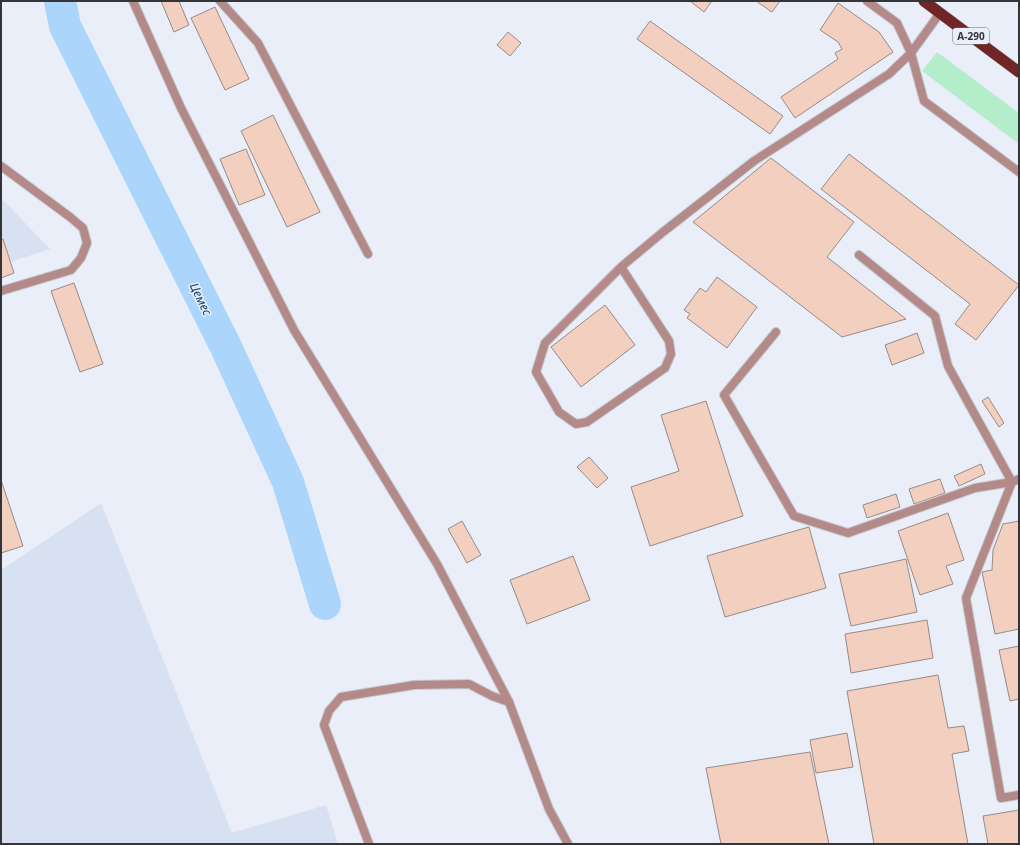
<svg xmlns="http://www.w3.org/2000/svg" width="1020" height="845" viewBox="0 0 1020 845" font-family="'Noto Sans',sans-serif">
	<style>
		.built { fill: #d8e1f2 }
		.green { fill: #b4edca }
		.lines { fill: none; stroke-linecap: round; stroke-linejoin: round }
		.river { stroke: #acd5fb; stroke-width: 32 }
		.building { fill: #f3cfc0; stroke: #968b87 }
		.service-casing { stroke: #c5c9d2; stroke-width: 10 }
		.minor-casing { stroke: #c5c9d2; stroke-width: 10 }
		.trunk-casing { stroke: #c5c9d2; stroke-width: 12 }
		.service { stroke: #b38a87; stroke-width: 8 }
		.minor { stroke: #b38a87; stroke-width: 8 }
		.trunk { stroke: #702526; stroke-width: 11 }
		.labels { text-anchor: middle; dominant-baseline: central; stroke-width: 3; stroke-linejoin: round; paint-order: stroke }
		.shield { fill: #e9eef8; stroke: #6a6c72; stroke-width: 1 }
		.shield-label { font-size: 10px; font-weight: bold; fill: #333539 }
		.water-label { font-size: 12px; font-style: italic; fill: #073d64; stroke: #e9eef8 }
	</style>
	<rect width="100%" height="100%" fill="#e9eef8"/>
	<g class="built">
		<polygon points="1,198 50,249 1,265"/>
		<polygon points="101,503 232,833 326,805 338,844 1,844 1,570"/>
	</g>
	<polygon class="green" points="937,52 1019,113 1019,144 922,71"/>
	<g class="lines">
		<polyline class="river" points="60,1 65,26 225,345 288,482 325,604"/>
	</g>
	<g class="building">
		<polygon points="161,1 179,1 189,25 174,32"/>
		<polygon points="690,1 712,1 704,12"/>
		<polygon points="756,1 780,1 772,12"/>
		<polygon points="838,3 879,32 893,52 795,118 781,97 838,59 835,53 842,49 838,42 820,30"/>
		<polygon points="215,7 249,79 225,90 191,18"/>
		<polygon points="650,21 783,116 770,134 637,39"/>
		<polygon points="508,32 521,43 510,56 497,45"/>
		<polygon points="273,115 320,212 287,227 241,131"/>
		<polygon points="246,149 265,195 239,205 220,159"/>
		<polygon points="849,154 1019,285 976,340 955,324 970,304 821,189"/>
		<polygon points="771,158 854,222 827,257 906,319 842,337 693,222"/>
		<polygon points="3,239 14,273 1,278 1,240"/>
		<polygon points="717,277 757,307 727,348 687,318 690,314 684,310 700,288 706,292"/>
		<polygon points="74,283 103,364 80,372 51,291"/>
		<polygon points="605,305 635,345 581,387 551,347"/>
		<polygon points="917,333 924,353 892,365 885,345"/>
		<polygon points="988,397 1004,423 999,427 982,401"/>
		<polygon points="706,401 743,516 650,546 631,487 679,471 661,415"/>
		<polygon points="589,457 608,478 597,488 577,467"/>
		<polygon points="981,464 985,474 959,486 954,476"/>
		<polygon points="940,479 945,493 914,504 909,489"/>
		<polygon points="1,480 23,546 1,553"/>
		<polygon points="896,494 900,507 867,518 863,505"/>
		<polygon points="948,513 964,560 946,566 953,584 920,595 898,531"/>
		<polygon points="462,521 481,555 467,563 448,529"/>
		<polygon points="1019,521 1019,629 995,634 982,572 992,570 993,550 1003,524"/>
		<polygon points="809,527 826,588 725,617 707,556"/>
		<polygon points="573,556 590,600 527,624 510,580"/>
		<polygon points="906,559 917,612 851,626 839,574"/>
		<polygon points="927,620 933,658 851,673 845,634"/>
		<polygon points="1019,646 1019,699 1010,701 999,650"/>
		<polygon points="938,675 948,728 964,726 969,751 952,754 968,844 874,844 847,691"/>
		<polygon points="847,733 853,767 816,773 810,740"/>
		<polygon points="810,752 829,844 721,844 706,768"/>
		<polygon points="1019,810 1019,844 988,844 983,816"/>
	</g>
	<g class="lines">
		<defs>
			<g id="service">
				<polyline points="133,1 181,108 294,330 437,564 509,702 549,809 568,844"/>
				<polyline points="867,1 897,23 911,53 924,101 1019,172"/>
				<polyline points="1,166 70,217 83,228 87,243 81,258 71,270 1,291"/>
				<polyline points="621,267 669,341 671,354 665,368 587,422 576,424 559,412 536,372 545,343 621,267 663,232 754,161 889,74 911,53 940,13"/>
				<polyline points="776,332 724,395 794,516 848,533 975,488 1012,482 948,366 935,316 859,255"/>
				<polyline points="1019,479 1012,482 966,598 1001,798 1019,795"/>
				<polyline points="369,844 324,725 329,711 341,697 414,685 469,684 492,696 509,702"/>
			</g>
			<polyline id="minor" points="220,1 258,43 368,254"/>
			<polyline id="trunk" points="924,1 1019,72"/>
		</defs>
		<use href="#service" class="service-casing"/>
		<use href="#minor" class="minor-casing"/>
		<use href="#trunk" class="trunk-casing"/>
		<use href="#service" class="service"/>
		<use href="#minor" class="minor"/>
		<use href="#trunk" class="trunk"/>
	</g>
	<g class="labels">
		<rect class="shield" x="953" y="28" width="36" height="16" rx="3"/>
		<g class="shield-label">
			<text x="971" y="36">А-290</text>
		</g>
		<g class="water-label">
			<text transform="translate(201 299) rotate(64)">Цемес</text>
		</g>
	</g>
	<rect width="1020" height="845" fill="none" stroke="#333539" stroke-width="4"/>
</svg>
